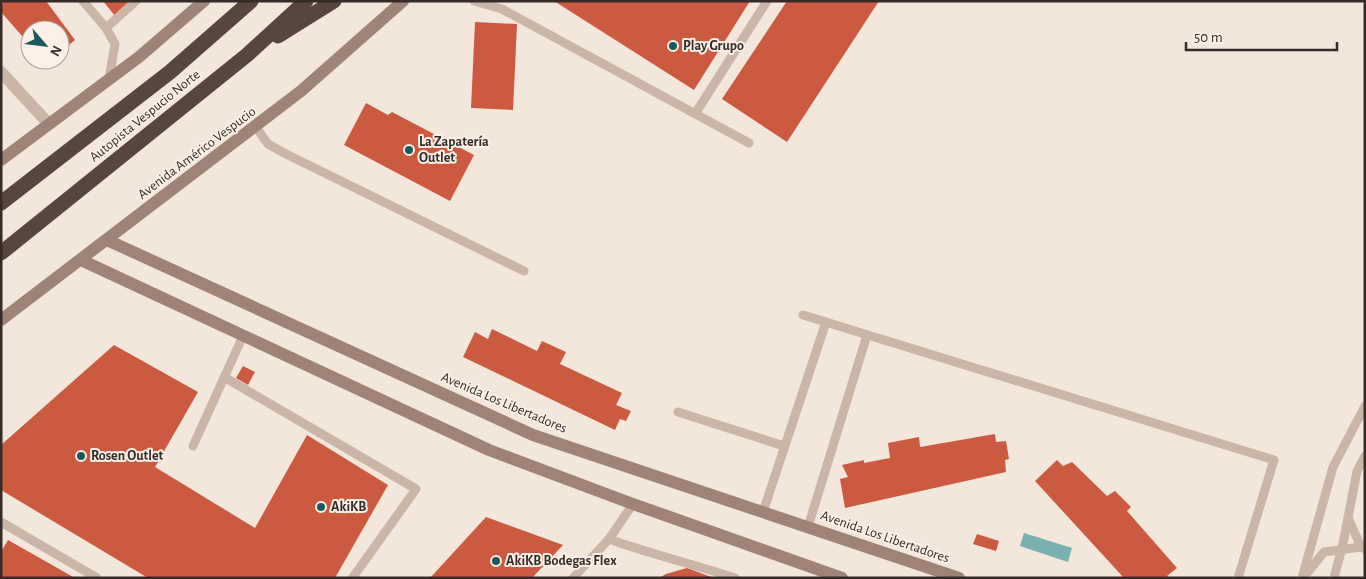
<svg xmlns="http://www.w3.org/2000/svg" width="1366" height="579" viewBox="0 0 1366 579" font-family="'Alegreya Sans',sans-serif">
	<style>
		.water { fill: #78b1b0 }
		.building { fill: #cb5a40 }
		.lines { fill: none; stroke-linecap: round; stroke-linejoin: round }
		.lane { stroke: #cbb5a6; stroke-width: 9 }
		.street { stroke: #cbb5a6; stroke-width: 12 }
		.secondary { stroke: #9f8377; stroke-width: 12 }
		.highway { stroke: #58453e; stroke-width: 15 }
		.poi-dot { fill: #1b5a5a; stroke: #faf0e7; stroke-width: 2 }
		.labels { text-anchor: middle; dominant-baseline: central; stroke-width: 4; stroke-linejoin: round; paint-order: stroke }
		.poi-label { font-size: 14px; font-weight: bold; fill: #372b27; stroke: #faf0e7; text-anchor: start }
		.street-label { font-size: 14px; fill: #372b27; stroke: #faf0e7 }
	</style>
	<rect width="100%" height="100%" fill="#f3e6da"/>
	<polygon class="water" points="1024,533 1072,548 1068,562 1020,546"/>
	<g class="building">
		<polygon points="3,1 46,1 75,40 60,52 60,30 30,30 30,45 1,12"/>
		<polygon points="103,1 132,1 115,16"/>
		<polygon points="554,1 750,1 694,90"/>
		<polygon points="787,1 879,1 787,142 722,99"/>
		<polygon points="475,22 517,24 513,110 471,108"/>
		<polygon points="366,103 388,115 392,112 474,155 450,201 344,145"/>
		<polygon points="492,329 537,351 542,341 566,352 560,364 622,393 616,405 631,411 626,421 620,419 615,430 463,357 475,332 488,339"/>
		<polygon points="114,345 198,392 155,467 255,528 307,435 388,485 335,578 148,578 1,490 1,445"/>
		<polygon points="243,366 255,372 248,385 236,378"/>
		<polygon points="995,434 996,442 1006,441 1009,459 1005,460 1006,472 845,508 840,479 848,477 842,465 864,460 864,463 890,458 888,443 919,437 920,447"/>
		<polygon points="1057,460 1063,466 1072,462 1107,496 1115,491 1131,507 1127,511 1177,568 1167,576 1169,578 1124,578 1035,481"/>
		<polygon points="486,517 563,545 532,578 430,578"/>
		<polygon points="977,534 999,541 996,551 973,544"/>
		<polygon points="8,540 75,578 1,578 1,552"/>
		<polygon points="687,568 714,578 659,578 666,574"/>
	</g>
	<g class="lines">
		<g class="lane">
			<polyline points="83,1 106,28 115,44 109,79"/>
			<polyline points="474,1 502,9 749,143"/>
			<polyline points="106,28 136,1"/>
			<polyline points="695,114 767,1"/>
			<polyline points="256,127 268,144 284,153 524,271"/>
			<polyline points="803,315 1274,460 1238,578"/>
			<polyline points="224,377 416,489 353,577"/>
			<polyline points="678,412 784,446"/>
			<polyline points="193,446 243,336"/>
			<polyline points="763,512 826,322"/>
			<polyline points="1348,518 1361,547 1365,549"/>
			<polyline points="1,522 97,578"/>
			<polyline points="808,527 867,335"/>
			<path d="M609 539C650 554 693 564 735 578"/>
			<polyline points="1304,577 1324,552 1361,547"/>
			<polyline points="573,578 609,539 633,504"/>
			<polyline points="1302,578 1333,467 1365,406"/>
			<polyline points="1334,578 1343,544 1357,471 1365,456"/>
		</g>
		<polyline class="street" points="1,72 48,123"/>
		<g class="secondary">
			<polyline points="1,160 139,57 204,1"/>
			<polyline points="107,240 533,435 959,578"/>
			<polyline points="81,260 489,450 633,504 842,578"/>
			<polyline points="1,320 301,91 403,1"/>
		</g>
		<g class="highway">
			<polyline points="278,36 334,1"/>
			<polyline points="1,203 170,72 251,1"/>
			<polyline points="1,253 247,55 306,1"/>
		</g>
	</g>
	<g class="poi-dot">
		<circle cx="673" cy="46" r="5"/>
		<circle cx="409" cy="150" r="5"/>
		<circle cx="81" cy="456" r="5"/>
		<circle cx="321" cy="507" r="5"/>
		<circle cx="496" cy="561" r="5"/>
	</g>
	<g class="labels">
		<g class="poi-label">
			<text x="683" y="46">Play Grupo</text>
			<text x="419" y="142">La Zapatería<tspan x="419" dy="16">Outlet</tspan></text>
			<text x="91" y="456">Rosen Outlet</text>
			<text x="331" y="507">AkiKB</text>
			<text x="506" y="561">AkiKB Bodegas Flex</text>
		</g>
		<g class="street-label">
			<text transform="translate(145 116) rotate(-39)">Autopista Vespucio Norte</text>
			<text transform="translate(197 153) rotate(-37)">Avenida Américo Vespucio</text>
			<text transform="translate(504 403) rotate(23)">Avenida Los Libertadores</text>
			<text transform="translate(885 537) rotate(19)">Avenida Los Libertadores</text>
		</g>
	</g>
	<rect width="1366" height="579" fill="none" stroke="#372b27" stroke-width="5"/>
	<g transform="translate(45 45) rotate(118)"><circle r="24" fill="#faf0e7" stroke="#aca19a"/>
	<path d="M0-4L9 19L0 12L-9 19Z" fill="#1b5a5a"/>
	<text y="-8" font-size="14" font-weight="bold" text-anchor="middle" fill="#372b27">N</text>
	</g>
	<path d="M1186 42v8h151v-8" fill="none" stroke="#372b27" stroke-width="2.5"/>
	<text x="1194" y="42" font-size="15" fill="#372b27" stroke="#faf0e7" stroke-width="4" paint-order="stroke">50 m</text>
</svg>
